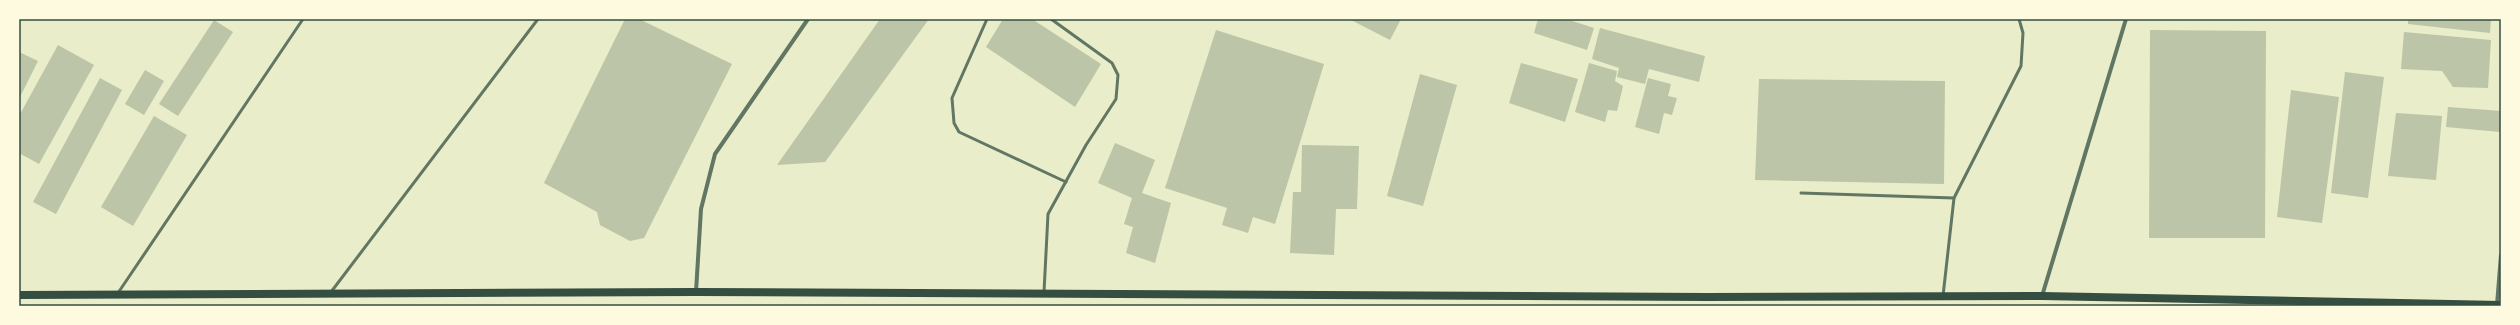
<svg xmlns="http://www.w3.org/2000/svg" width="2520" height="325" viewBox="0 0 2520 325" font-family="Rubik,sans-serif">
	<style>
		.building { fill: #bcc5a7 }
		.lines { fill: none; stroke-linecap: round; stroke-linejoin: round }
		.service { stroke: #617663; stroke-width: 3 }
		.minor { stroke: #617663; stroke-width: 4 }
		.secondary { stroke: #344e41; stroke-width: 8 }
		.neatline { fill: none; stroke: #344e41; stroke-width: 1.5 }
	</style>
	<rect width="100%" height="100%" fill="#e9edc9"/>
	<g class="building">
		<polygon points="625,19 639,19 732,64 644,238 630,241 600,225 597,212 544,183"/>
		<polygon points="880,19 929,19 825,162 777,165"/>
		<polygon points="1003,19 1032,19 1101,64 1075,107 986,47"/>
		<polygon points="1349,19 1401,19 1390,40"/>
		<polygon points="1538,19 1566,19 1594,28 1587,50 1534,33"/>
		<polygon points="2408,19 2491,19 2490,33 2408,24"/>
		<polygon points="214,20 233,32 178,116 159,104"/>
		<polygon points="1600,28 1705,56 1699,82 1649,69 1645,84 1617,77 1619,68 1592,59"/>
		<polygon points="1216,30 1324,64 1275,224 1253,217 1248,233 1222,225 1227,208 1165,188"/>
		<polygon points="2150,30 2266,31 2265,238 2149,238"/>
		<polygon points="2404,32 2491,40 2488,88 2453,87 2442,71 2401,69"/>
		<polygon points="58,45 94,65 39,164 19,153 19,116"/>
		<polygon points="19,52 38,61 19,99"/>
		<polygon points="1521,63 1578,79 1565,122 1509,103"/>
		<polygon points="1589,63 1617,71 1615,81 1623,86 1617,111 1608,110 1605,122 1575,112"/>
		<polygon points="145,70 164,81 144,115 125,104"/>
		<polygon points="2345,72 2384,77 2368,198 2331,193"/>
		<polygon points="1420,74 1457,85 1423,206 1387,196"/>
		<polygon points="100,78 122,90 56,214 33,202"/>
		<polygon points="1648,78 1671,84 1668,96 1677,98 1672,115 1664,113 1659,134 1635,127"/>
		<polygon points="1759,79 1945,81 1944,184 1755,180"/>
		<polygon points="2291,90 2339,97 2322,223 2277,217"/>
		<polygon points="2448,107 2501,111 2500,132 2446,127"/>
		<polygon points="2396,113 2442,116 2436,180 2388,176"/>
		<polygon points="154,116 187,135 133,226 101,207"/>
		<polygon points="1115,143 1155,160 1142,193 1171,203 1155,263 1126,253 1133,227 1124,224 1132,198 1098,183"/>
		<polygon points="1302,145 1359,146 1357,209 1336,209 1334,255 1290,253 1293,192 1301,192"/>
	</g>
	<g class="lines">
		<g class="service">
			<polyline points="987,19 952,98 954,123 959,132 1066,182"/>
			<polyline points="1801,193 1954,198"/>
			<polyline points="331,292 538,19"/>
			<polyline points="1044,292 1048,214 1086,145 1116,99 1118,75 1112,63 1051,19"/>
			<polyline points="118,293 303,19"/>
			<polyline points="1943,296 1954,198 2021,66 2023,33 2019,19"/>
		</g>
		<g class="minor">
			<polyline points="696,292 701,209 715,154 808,19"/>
			<polyline points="2042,296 2126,19"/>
			<polyline points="2497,305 2501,255"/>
		</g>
		<polyline class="secondary" points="19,295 696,292 1706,297 2042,296 2501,305"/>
	</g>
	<rect width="2520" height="325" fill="none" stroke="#fefae0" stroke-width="40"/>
	<rect x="20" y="20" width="2480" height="285" class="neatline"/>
</svg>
